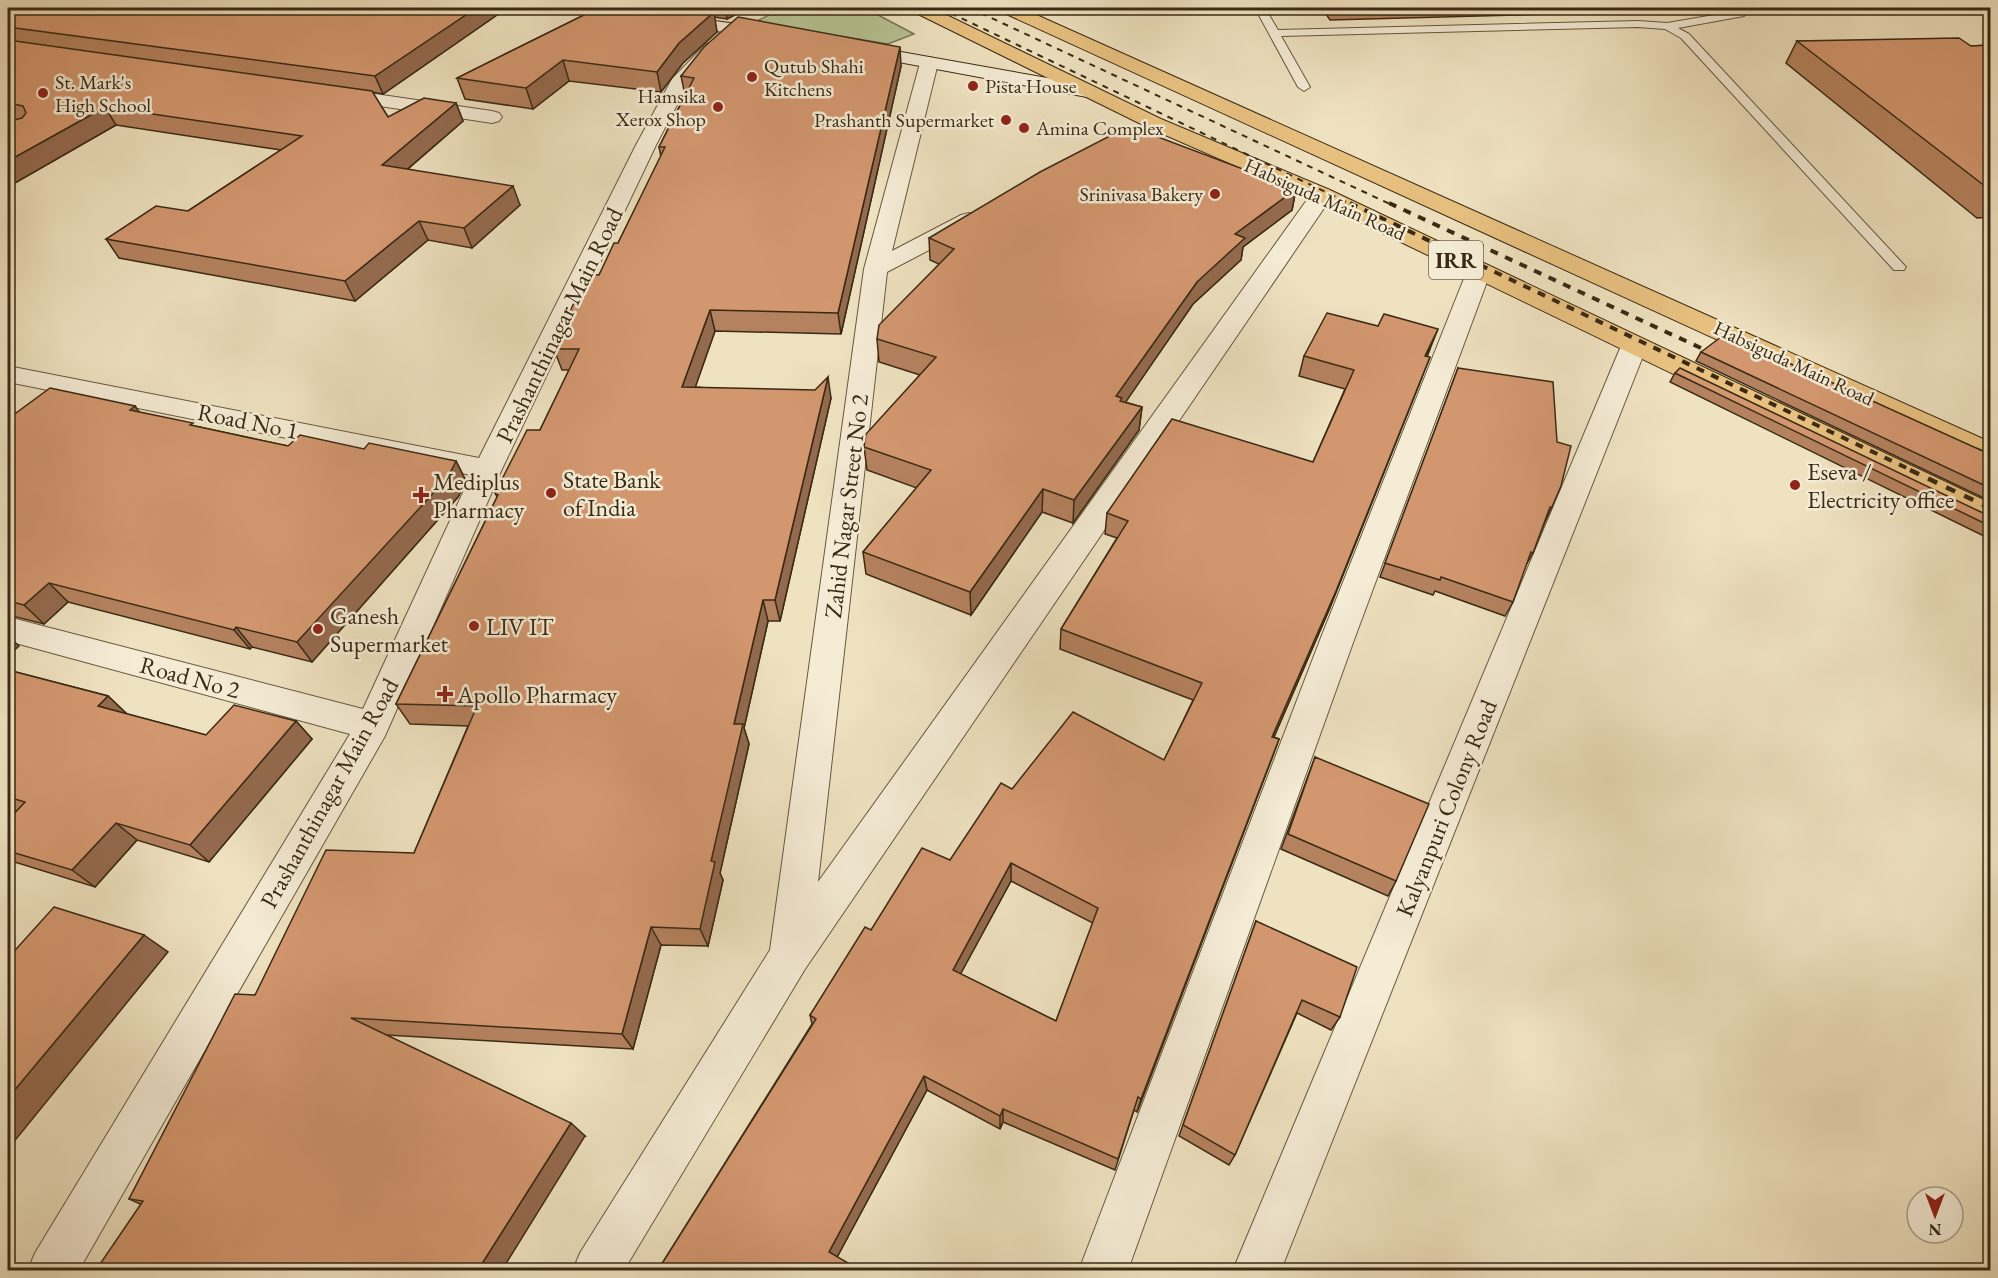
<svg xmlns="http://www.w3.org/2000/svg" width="1998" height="1278" viewBox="0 0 1998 1278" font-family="'EB Garamond',serif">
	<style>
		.green { fill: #b7c393; stroke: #787654; stroke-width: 1.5 }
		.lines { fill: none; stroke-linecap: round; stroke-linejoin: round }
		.service-casing { stroke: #67583f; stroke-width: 2 }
		.minor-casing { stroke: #67583f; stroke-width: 2 }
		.secondary-casing { stroke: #3a2a14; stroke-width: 2 }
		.primary-casing { stroke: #3a2a14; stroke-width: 2 }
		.service { fill: #f5ecd6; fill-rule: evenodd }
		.minor { fill: #f5ecd6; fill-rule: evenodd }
		.secondary { fill: #f5ecd6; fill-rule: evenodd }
		.primary { fill: #e8c180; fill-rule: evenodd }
		.rail-far2 { stroke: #3a2a14; stroke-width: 2; stroke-dasharray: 6 6; stroke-linecap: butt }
		.rail-far1 { stroke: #3a2a14; stroke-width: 4; stroke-dasharray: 8 8; stroke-linecap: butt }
		.rail { stroke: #3a2a14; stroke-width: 4.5; stroke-dasharray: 10 10; stroke-linecap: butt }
		.wall { fill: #b5825f; stroke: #3a2a14; stroke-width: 1.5; fill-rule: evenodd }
		.shaded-wall { fill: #946a4e; stroke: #3a2a14; stroke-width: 1.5 }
		.building { fill: #d3976f; stroke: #3a2a14; stroke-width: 1.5; fill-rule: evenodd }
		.poi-dot { fill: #8f2418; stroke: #f5ecd6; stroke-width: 2 }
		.labels { text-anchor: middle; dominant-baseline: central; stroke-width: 5; stroke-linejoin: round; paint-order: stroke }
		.far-poi-label { font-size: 20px; fill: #3a2a14; stroke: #f5ecd6; text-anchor: start }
		.far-street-label { font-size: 20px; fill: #3a2a14; stroke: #f5ecd6 }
		.shield { fill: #f5ecd6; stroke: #72644e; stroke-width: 1.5 }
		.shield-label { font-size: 22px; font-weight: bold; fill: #3a2a14 }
		.street-label { font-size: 24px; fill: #3a2a14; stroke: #f5ecd6 }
		.poi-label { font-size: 24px; fill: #3a2a14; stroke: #f5ecd6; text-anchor: start }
	</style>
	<rect width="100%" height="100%" fill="#efe2c0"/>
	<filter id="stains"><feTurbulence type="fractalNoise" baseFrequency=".00333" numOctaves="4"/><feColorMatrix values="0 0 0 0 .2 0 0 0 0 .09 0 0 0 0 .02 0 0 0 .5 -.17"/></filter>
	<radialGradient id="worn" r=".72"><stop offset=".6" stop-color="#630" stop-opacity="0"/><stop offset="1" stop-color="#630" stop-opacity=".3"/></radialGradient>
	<polygon class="green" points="783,8 865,8 914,34 888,44 755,22"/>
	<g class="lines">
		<defs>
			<polygon id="service" points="1255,8 1265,8 1278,30 1638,21 1667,23 1732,12 1729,8 1740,8 1745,14 1744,16 1678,28 1689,34 1906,267 1904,270 1894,270 1681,38 1665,29 1638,27 1281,36 1310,87 1304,91 1298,87"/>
			<g id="minor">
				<polygon points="712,43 718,44 721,48 689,82 656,145 502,469 385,736 79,1270 28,1270 35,1253 350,734 8,641 8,617 363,709 471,475 8,382 8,366 479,458 636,145 672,79 706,44"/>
				<polygon points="929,57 935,59 938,63 892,251 961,215 969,213 977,215 980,220 977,225 887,272 818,882 1314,190 1322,188 1330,190 1333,195 805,969 624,1270 573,1270 580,1253 770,950 864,269 920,63 923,59"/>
				<polygon points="334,88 492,111 499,113 502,117 499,121 492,123 327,98 324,94 327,90"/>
				<polygon points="1479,264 1487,266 1491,271 1354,640 1128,1270 1079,1270 1320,640 1467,271 1471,266"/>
				<polygon points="1634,338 1643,341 1647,346 1281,1270 1233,1270 1621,346 1625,341"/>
			</g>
			<g id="secondary">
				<polygon points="579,8 620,8 773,29 779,30 782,34 779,38 773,39 587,13 581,12"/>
				<polygon points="856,44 1087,85 1094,87 1097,91 1094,95 1087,97 850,53 847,49 850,45"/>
			</g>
			<g id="primary">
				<polygon points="912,8 932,8 1161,119 1330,190 1990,503 1990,525 1979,522 1314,200 1147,127 914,12"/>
				<polygon points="1000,8 1021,8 1990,442 1990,462 1980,460 1002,12"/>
			</g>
		</defs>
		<use href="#service" class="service-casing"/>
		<use href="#minor" class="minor-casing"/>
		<use href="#secondary" class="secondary-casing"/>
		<use href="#primary" class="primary-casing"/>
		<use href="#service" class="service"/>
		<use href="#minor" class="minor"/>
		<use href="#secondary" class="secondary"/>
		<use href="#primary" class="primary"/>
		<g class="rail-far2">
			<polyline points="940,8 1353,205"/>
			<polyline points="970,8 1392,205"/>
		</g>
		<g class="rail-far1">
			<polyline points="1350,203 1913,471"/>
			<polyline points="1389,203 1718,356"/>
		</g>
		<polyline class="rail" points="1910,470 1990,508"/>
	</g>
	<g class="wall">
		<polygon points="8,8 507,8 383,94 372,92 388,117 456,103 463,121 408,169 520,205 472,248 428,240 355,301 119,258 106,239 188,211 281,150 116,125 8,187"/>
		<polygon points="598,8 747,8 727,19 714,17 717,32 683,63 661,92 569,81 533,109 465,99 457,78"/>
		<polygon points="1322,8 1698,8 1697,10 1330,20"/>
		<polygon points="1797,41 1971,46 1990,45 1990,217 1977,218 1786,63"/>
		<polygon points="901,66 841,334 715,331 695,387 831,398 780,621 768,621 744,728 749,744 720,873 723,880 708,946 661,945 633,1049 386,1035 585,1136 140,1204 129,1199 255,995 414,853 468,726 410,724 396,704 497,497 495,493 540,430 569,370 562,370 554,349 571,316 570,311 599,275 618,243 661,157 659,147 685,95 681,76"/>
		<polygon points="1296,189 1292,210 1243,247 1241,260 1193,304 1125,402 1142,407 1139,430 1073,523 1042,512 971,615 866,574 863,552 917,488 867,470 864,447 920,375 879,362 877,339 939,264 930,260 929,238"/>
		<path d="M1430 349 1427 357 1422 377 1329 610 1274 737 1279 739 1272 758 1137 1112 1134 1110 1115 1170 1003 1122 1000 1129 927 1090 837 1257 658 1270 812 1024 810 1015 871 930 950 860 1012 789 1164 760 1193 700 1060 649 1061 629 1117 538 1105 534 1107 513 1313 462 1345 389 1299 376 1304 356ZM1011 881 1093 923 1056 1021 960 974Z"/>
		<polygon points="1701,352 1990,453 1990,501 1696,361"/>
		<polygon points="1458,368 1552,507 1545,522 1533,553 1525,567 1513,602 1505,616 1435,591 1433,595 1380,577"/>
		<polygon points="1675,373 1987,515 1990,516 1990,539 1670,382"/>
		<polygon points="135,406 138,412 195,426 288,446 364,449 456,461 466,481 458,497 312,662 252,647 250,649 68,602 44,624 8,615 8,419"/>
		<polygon points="8,670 108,696 127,714 206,735 296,721 312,739 209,862 137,840 95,887 8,860 8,820 17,811 8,808"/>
		<polygon points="1315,757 1396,881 1388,896 1281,849"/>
		<polygon points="1256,921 1340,1017 1331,1030 1297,1013 1235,1155 1229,1165 1179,1136"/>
	</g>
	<g class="shaded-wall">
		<polygon points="8,8 39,8 8,23"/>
		<polygon points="476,8 507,8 383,94 375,76"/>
		<polygon points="725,8 747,8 727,19"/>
		<polygon points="714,12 717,32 683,63 661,92 657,72 679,43"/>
		<polygon points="900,47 901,66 841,334 838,313"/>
		<polygon points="563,60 569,81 533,109 526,88"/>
		<polygon points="456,103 463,121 390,184 382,165"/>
		<polygon points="105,107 116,125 8,187 8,161"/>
		<polygon points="513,186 520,205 472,248 464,228"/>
		<polygon points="1296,189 1292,210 1243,247 1241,260 1193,304 1121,409 1116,396 1197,282 1235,234"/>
		<polygon points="419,221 428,240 355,301 345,281"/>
		<polygon points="710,310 715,331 688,408 682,387"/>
		<polygon points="1438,329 1430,349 1418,376 1425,356"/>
		<polygon points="1430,357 1329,610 1266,755 1272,737"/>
		<polygon points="828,377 831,398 780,621 775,600"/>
		<polygon points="135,406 149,426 130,410"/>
		<polygon points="1142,407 1139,430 1073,523 1074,500"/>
		<polygon points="456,461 466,481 458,497 312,662 297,642"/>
		<polygon points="1043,489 1042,512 971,615 970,592"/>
		<polygon points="49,583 68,602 44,624 24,605"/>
		<polygon points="763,600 768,621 744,728 749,744 720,873 723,880 708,946 700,929 734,724"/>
		<polygon points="236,627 252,647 250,649 234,630"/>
		<polygon points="8,636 19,646 8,656"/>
		<polygon points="108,696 128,715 98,706"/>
		<polygon points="296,721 312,739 209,862 190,845"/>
		<polygon points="1279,739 1272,758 1137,1112 1141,1099"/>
		<polygon points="116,823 137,840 95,887 72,870"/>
		<polygon points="1011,863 1011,881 954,986 953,970"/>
		<polygon points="651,927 661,945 633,1049 622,1034"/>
		<polygon points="144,935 168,952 8,1149 8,1098"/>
		<polygon points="924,1076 927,1090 835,1261 829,1252"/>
		<polygon points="1003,1109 1003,1122 1000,1129 1000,1116"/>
		<polygon points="571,1123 585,1136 502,1270 478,1270"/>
	</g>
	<g class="building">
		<polygon points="28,8 476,8 375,76 8,27 8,16"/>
		<polygon points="598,8 676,8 714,12 679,43 657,72 563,60 526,88 457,78"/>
		<polygon points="738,17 900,47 838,313 710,310 682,387 815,390 828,377 775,600 763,600 734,724 743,724 711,861 715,862 700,929 651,927 622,1034 351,1018 571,1123 478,1270 96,1270 143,1201 129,1199 235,994 255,995 326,850 414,853 477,706 396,704 498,495 495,493 527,430 540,430 579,349 554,349 574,311 570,311 588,274 599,275 614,243 618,243 665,147 659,147 694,78 681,76 704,47"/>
		<polygon points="1959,38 1971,46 1990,45 1990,190 1797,41"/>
		<polygon points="8,40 372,91 388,117 424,98 456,103 382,165 513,186 464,228 419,221 345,281 106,239 156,206 188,211 302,136 105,107 8,161 8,118 14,120 22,118 26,113 23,106 8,103"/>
		<polygon points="1129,126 1296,189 1235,234 1245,238 1197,282 1116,396 1122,398 1120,401 1142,407 1074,500 1043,489 970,592 863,552 931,470 864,447 866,434 936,357 877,339 879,325 954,249 929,238 1040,172"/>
		<path d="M1327 313 1378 326 1384 314 1438 329 1425 356 1430 357 1336 591 1272 737 1279 739 1141 1099 1138 1097 1118 1159 1003 1109 1000 1116 924 1076 829 1252 860 1270H658L816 1019 810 1015 865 927 871 930 922 848 950 860 1001 783 1012 789 1073 712 1164 760 1202 683 1061 629 1128 521 1107 513 1172 419 1313 462 1354 370 1304 356ZM1011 863 1098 908 1056 1021 953 970Z"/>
		<polygon points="1725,334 1987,453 1990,453 1990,488 1701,352"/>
		<polygon points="1458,368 1553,382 1557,442 1571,446 1561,486 1552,507 1550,507 1533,553 1531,552 1513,602 1441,577 1440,580 1385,563"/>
		<polygon points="1680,368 1987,515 1990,516 1990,526 1675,373"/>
		<polygon points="50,388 135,406 130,410 193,423 190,425 288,446 300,435 364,449 369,443 456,461 448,477 297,642 236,627 234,630 49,583 24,605 8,601 8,419"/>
		<polygon points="8,670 108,696 98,706 206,735 234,705 296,721 190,845 116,823 72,870 8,851 8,820 25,802 8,797"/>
		<polygon points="1315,757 1429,804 1396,881 1288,834"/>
		<polygon points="54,907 144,935 8,1098 8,958"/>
		<polygon points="1256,921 1357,967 1340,1017 1302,1000 1235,1155 1183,1125"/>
	</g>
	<g class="poi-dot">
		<circle cx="752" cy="77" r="6"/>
		<circle cx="973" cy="86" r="6"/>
		<circle cx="43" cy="93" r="6"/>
		<circle cx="718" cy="107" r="6"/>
		<circle cx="1006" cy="120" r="6"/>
		<circle cx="1024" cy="128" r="6"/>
		<circle cx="1215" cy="194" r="6"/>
		<circle cx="1795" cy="485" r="6"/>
		<circle cx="551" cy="493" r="6"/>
		<path d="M418 486h6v6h6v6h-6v6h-6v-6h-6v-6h6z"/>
		<circle cx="474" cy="626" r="6"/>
		<circle cx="318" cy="629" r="6"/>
		<path d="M442 685h6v6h6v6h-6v6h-6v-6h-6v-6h6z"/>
	</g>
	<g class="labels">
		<g class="far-poi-label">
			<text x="764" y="66">Qutub Shahi<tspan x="764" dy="23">Kitchens</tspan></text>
			<text x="55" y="82">St. Mark's<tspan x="55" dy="23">High School</tspan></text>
			<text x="985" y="86">Pista House</text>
			<text x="706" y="96" text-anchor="end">Hamsika<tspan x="706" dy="23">Xerox Shop</tspan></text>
			<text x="994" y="120" text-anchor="end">Prashanth Supermarket</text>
			<text x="1036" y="128">Amina Complex</text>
			<text x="1203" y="194" text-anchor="end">Srinivasa Bakery</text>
		</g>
		<g class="far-street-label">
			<text transform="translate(1325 199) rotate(24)">Habsiguda Main Road</text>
			<text transform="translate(1794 363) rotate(25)">Habsiguda Main Road</text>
		</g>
		<rect class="shield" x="1429" y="241" width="54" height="38" rx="4.5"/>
		<g class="shield-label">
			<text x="1456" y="260">IRR</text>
		</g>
		<g class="street-label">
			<text transform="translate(559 325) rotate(-64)">Prashanthinagar Main Road</text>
			<text transform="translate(248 421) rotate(11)">Road No 1</text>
			<text transform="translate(846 506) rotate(-83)">Zahid Nagar Street No 2</text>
			<text transform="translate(190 677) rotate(15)">Road No 2</text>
			<text transform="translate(329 793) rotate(-61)">Prashanthinagar Main Road</text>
			<text transform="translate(1446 808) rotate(-68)">Kalyanpuri Colony Road</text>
		</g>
		<g class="poi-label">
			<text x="1807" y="471">Eseva /<tspan x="1807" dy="28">Electricity office</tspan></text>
			<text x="563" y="479">State Bank<tspan x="563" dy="28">of India</tspan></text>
			<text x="433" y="481">Mediplus<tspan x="433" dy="28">Pharmacy</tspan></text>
			<text x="330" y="615">Ganesh<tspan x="330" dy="28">Supermarket</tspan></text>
			<text x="486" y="626">LIV IT</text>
			<text x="457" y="694">Apollo Pharmacy</text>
		</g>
	</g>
	<rect width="1998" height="1278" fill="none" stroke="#efe2c0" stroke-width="30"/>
	<rect x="9" y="9" width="1980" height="1260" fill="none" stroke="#3a2a14" stroke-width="3"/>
	<rect x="15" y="15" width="1968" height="1248" fill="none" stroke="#3a2a14" stroke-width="1.5"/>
	<g transform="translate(1935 1215) rotate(180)"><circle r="28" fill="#f5ecd6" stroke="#aa9e88" stroke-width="1.5"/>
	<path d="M0-4.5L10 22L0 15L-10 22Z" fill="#8f2418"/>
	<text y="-9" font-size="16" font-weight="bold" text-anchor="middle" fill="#3a2a14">N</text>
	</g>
	<rect width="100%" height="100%" filter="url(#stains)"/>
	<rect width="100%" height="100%" fill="url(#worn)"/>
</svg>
